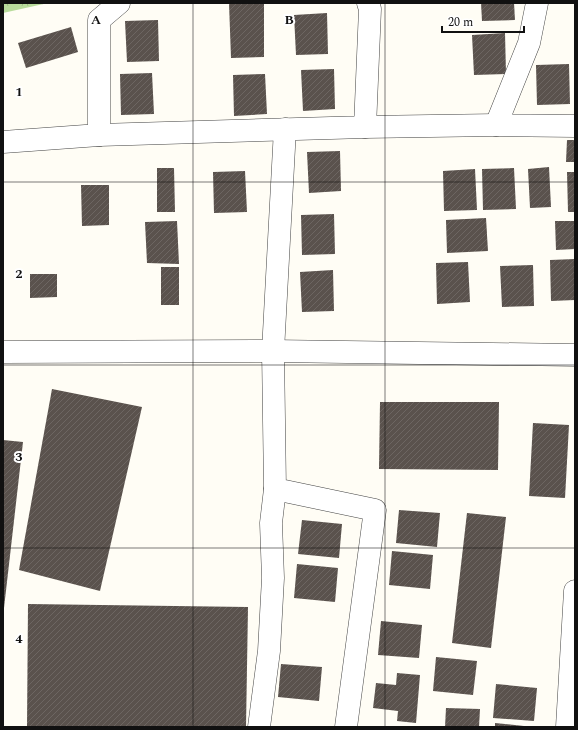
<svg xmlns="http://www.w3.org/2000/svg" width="578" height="730" viewBox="0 0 578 730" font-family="Spectral,serif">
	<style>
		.forest { fill: url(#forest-crowns) }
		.building { fill: url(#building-hatch) }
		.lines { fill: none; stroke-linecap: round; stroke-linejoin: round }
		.minor-casing { stroke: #444; stroke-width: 23 }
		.minor { stroke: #fff; stroke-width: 22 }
		.grid { fill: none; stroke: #111; stroke-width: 1; stroke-opacity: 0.55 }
		.grid-label { font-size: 13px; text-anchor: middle; font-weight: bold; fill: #111; stroke: #fff; stroke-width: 4; stroke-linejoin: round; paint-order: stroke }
	</style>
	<defs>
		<pattern id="forest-crowns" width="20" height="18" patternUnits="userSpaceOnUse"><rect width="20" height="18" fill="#b9dc9c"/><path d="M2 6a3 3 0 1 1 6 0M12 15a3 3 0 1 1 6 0" fill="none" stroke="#9ebc85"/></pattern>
		<pattern id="building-hatch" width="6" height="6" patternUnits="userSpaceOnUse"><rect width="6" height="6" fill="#5a524d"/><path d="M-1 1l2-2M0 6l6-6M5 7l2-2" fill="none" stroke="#6d6662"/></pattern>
	</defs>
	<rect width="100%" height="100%" fill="#fffdf5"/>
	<polygon class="forest" points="3,3 48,3 3,13"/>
	<g class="building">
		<polygon points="229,3 264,3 264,57 231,58"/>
		<polygon points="481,3 514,3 515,20 482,21"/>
		<polygon points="327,13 328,54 296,55 294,15"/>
		<polygon points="158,20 159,61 127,62 125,21"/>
		<polygon points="71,27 78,52 26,68 18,43"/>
		<polygon points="505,33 506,74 474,75 472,35"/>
		<polygon points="569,64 570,104 537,105 536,65"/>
		<polygon points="334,69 335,109 303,111 301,70"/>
		<polygon points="152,73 154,114 121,115 120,74"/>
		<polygon points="265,74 267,114 234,116 233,75"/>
		<polygon points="567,140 575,140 575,162 566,162"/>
		<polygon points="340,151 341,191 309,193 307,152"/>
		<polygon points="549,167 551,207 530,208 528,169"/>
		<polygon points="157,168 174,168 175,212 157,212"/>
		<polygon points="514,168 516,209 483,210 482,169"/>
		<polygon points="475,169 477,210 444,211 443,171"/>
		<polygon points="245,171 247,212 214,213 213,172"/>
		<polygon points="567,172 575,172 575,212 568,212"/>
		<polygon points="81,185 109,185 109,225 82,226"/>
		<polygon points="334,214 335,254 302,255 301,215"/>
		<polygon points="486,218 488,251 447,253 446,220"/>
		<polygon points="177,221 179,264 147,263 145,222"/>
		<polygon points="555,221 575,221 575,249 556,250"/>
		<polygon points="575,259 575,300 551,301 550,260"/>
		<polygon points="468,262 470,302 437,304 436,263"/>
		<polygon points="533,265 534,306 502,307 500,266"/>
		<rect x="161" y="267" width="18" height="38"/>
		<polygon points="333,270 334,311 302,312 300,272"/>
		<polygon points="30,274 57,274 57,297 30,298"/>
		<polygon points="52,389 142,407 100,591 19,570"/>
		<polygon points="380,402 499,402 498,470 379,469"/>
		<polygon points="533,423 569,425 565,498 529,496"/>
		<polygon points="3,440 23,442 4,608 3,608"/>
		<polygon points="399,510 440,513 437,547 396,543"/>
		<polygon points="467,513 506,517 491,648 452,643"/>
		<polygon points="302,520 342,524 339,558 298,554"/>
		<polygon points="392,551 433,555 430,589 389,585"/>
		<polygon points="297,564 338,568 335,602 294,598"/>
		<polygon points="28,604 248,607 246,727 27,727"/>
		<polygon points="381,621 422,625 419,658 378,655"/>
		<polygon points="436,657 477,661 473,695 433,691"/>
		<polygon points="281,664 322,667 319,701 278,697"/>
		<polygon points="397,673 420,675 416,723 397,721 398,711 373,708 376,683 396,685"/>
		<polygon points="496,684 537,688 534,721 493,718"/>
		<polygon points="446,708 480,709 479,727 445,727"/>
		<polygon points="495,723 524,726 524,727 495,727"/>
	</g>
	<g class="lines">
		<defs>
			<g id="minor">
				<polyline points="537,3 529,43 496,125 575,126"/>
				<polyline points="365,127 496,125"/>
				<polyline points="285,129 273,351 275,489 375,510 346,727"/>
				<polyline points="99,135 99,20 119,3"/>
				<polyline points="3,142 99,135 365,127 370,9 368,3"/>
				<polyline points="3,352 273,351 575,355"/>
				<polyline points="259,727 269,651 273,578 271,523 275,489"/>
				<polyline points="567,727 575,591"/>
			</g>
		</defs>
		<use href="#minor" class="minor-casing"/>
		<use href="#minor" class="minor"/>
	</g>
	<path class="grid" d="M193 3V727M385 3V727M3 182H575M3 365H575M3 548H575"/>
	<g class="grid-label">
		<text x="96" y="24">A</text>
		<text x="289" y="24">B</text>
		<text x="19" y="96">1</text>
		<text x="19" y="278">2</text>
		<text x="19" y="461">3</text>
		<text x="19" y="643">4</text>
	</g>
	<rect width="578" height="730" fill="none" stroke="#111111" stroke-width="8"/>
	<path d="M442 26v6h82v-6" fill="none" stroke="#111111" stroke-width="2"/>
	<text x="448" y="26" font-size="12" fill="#111111" stroke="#ffffff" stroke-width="3" paint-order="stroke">20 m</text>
</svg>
